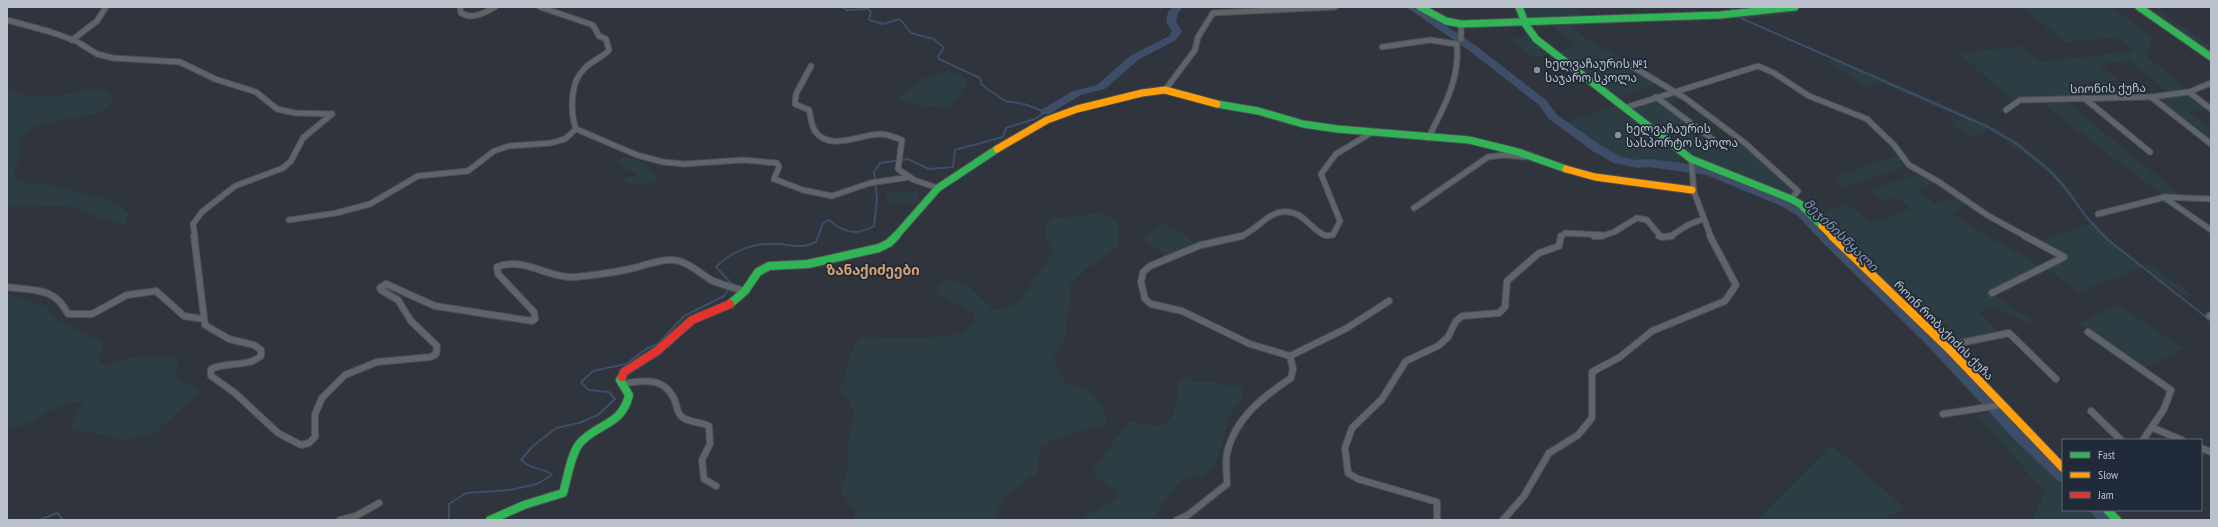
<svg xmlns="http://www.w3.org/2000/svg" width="2218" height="527" viewBox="0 0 2218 527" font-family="'PT Sans Narrow','Noto Sans Georgian',sans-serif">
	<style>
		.green { fill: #2c3e43 }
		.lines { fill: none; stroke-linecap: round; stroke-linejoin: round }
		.stream { stroke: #3e4d68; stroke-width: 2 }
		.river { fill: #3e4d68; fill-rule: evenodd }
		.street-far1-casing { stroke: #4b4f55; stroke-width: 7 }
		.street-casing { stroke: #4b4f55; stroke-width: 8 }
		.fast-far1-casing { stroke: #4b4f55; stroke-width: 9 }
		.fast-casing { stroke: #4b4f55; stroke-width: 10 }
		.slow-far1-casing { stroke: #4b4f55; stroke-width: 9 }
		.slow-casing { stroke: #4b4f55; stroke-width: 10 }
		.jam-casing { stroke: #4b4f55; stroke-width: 10 }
		.street-far1 { stroke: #5f636a; stroke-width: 5 }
		.street { stroke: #5f636a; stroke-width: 6 }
		.fast-far1 { stroke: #30b455; stroke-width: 7 }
		.fast { stroke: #30b455; stroke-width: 8 }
		.slow-far1 { stroke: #ff9f0a; stroke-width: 7 }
		.slow { stroke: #ff9f0a; stroke-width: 8 }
		.jam { stroke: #e5322d; stroke-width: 8 }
		.poi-dot { fill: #898f9a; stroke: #212a38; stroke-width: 1.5 }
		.labels { text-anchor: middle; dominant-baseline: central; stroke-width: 3.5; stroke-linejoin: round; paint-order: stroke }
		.poi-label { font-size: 12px; fill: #bac0cc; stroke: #212a38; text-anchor: start }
		.street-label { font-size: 12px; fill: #bac0cc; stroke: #212a38 }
		.water-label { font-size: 13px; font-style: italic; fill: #8395b2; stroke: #212a38 }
		.quarter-label { font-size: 14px; font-weight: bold; fill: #d3a06f; stroke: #212a38 }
	</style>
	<rect width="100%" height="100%" fill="#2f343d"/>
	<g class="green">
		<polygon points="1577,7 1584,19 1639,17 1642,23 1571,25 1584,37 1660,82 1612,99 1555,54 1574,46 1557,30 1552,20 1524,21 1520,8"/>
		<polygon points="1792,7 1797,13 1743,19 1667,22 1664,17"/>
		<polygon points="2022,7 2112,7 2153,38 2146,55 2211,109 2190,112 2211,129 2211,144 2151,97 2171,94 2129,61 2100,64 2119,81 2106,81 2124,97 2112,98 2092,80 2069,82 2088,98 2063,99 2183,197 2165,197 2038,100 2014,102 1959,53 2021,46 2040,62 2135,51 2118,37 2065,42"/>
		<polygon points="2158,10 2211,46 2211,52 2151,12"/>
		<polygon points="1526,35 1549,54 1535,59 1512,40"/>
		<path d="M1836 58 1990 125 2021 144 2055 172 2073 194 2088 216 2117 246 2143 266 2146 262 2194 296H2185L2143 266 2080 292 2043 267 1992 293 2041 328 1989 305 1979 313 2003 335 1946 346 1811 214 1848 204 1871 224 1911 209 1897 197 1884 202 1870 190 1921 173 1939 182 1918 190 1935 204 1960 197 1969 203 1950 213 1996 241 2043 267 2064 257 2037 242 2090 223C2080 211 2070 196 2059 185 2039 163 2014 146 1989 130L1970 137 1948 122 1963 118 1881 83 1868 88 1827 62Z"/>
		<polygon points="948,70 962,75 968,82 950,108 919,105 897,99 920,80"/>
		<polygon points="7,89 27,96 64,95 93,89 101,89 110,94 113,102 102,111 94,114 44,123 26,131 19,141 20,155 13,177 31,184 48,184 103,198 123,207 129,215 124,225 103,219 85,210 63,206 7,205"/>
		<polygon points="1675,91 1685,98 1666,104 1724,150 1745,143 1798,191 1791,199 1691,159 1624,108"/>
		<path d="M1616 106 1680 156V164C1654 162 1622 162 1598 148 1587 141 1577 131 1567 122Z"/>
		<polygon points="1900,154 1909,165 1846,187 1834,178"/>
		<path d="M625 156C640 160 650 166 658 180L647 185 625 183 624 178 638 175 617 163Z"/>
		<polygon points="888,191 919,191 917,204 885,203"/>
		<path d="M1103 213 1116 221 1120 241 1117 248 1085 270 1069 287 1070 301 1065 338 1054 358C1063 382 1062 384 1088 389L1104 409 1107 424 1058 438 1040 447 1037 473 1005 496 993 520H853L855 512 841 491 848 464 847 446 854 414 848 400 842 394 838 396 855 342 863 337C882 337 951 340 963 332 970 328 974 321 975 314L940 295 937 288 940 282C964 275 978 295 994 310H1003L1017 304 1052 254 1044 229 1051 218C1069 218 1085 214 1103 213Z"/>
		<polygon points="1161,223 1182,233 1196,245 1166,257 1143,238"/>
		<path d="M7 294 46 306 56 320 102 342 100 361 105 365 139 356H178L176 377 197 388 196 395 155 433 127 440 78 430 71 427 83 403C63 397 46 415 28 423 22 425 14 427 7 429Z"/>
		<polygon points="2117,304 2184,349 2141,370 2079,324"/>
		<path d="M1188 376 1194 382H1213L1242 388 1244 395 1230 415 1219 454 1211 470 1203 476 1182 478 1155 516 1147 520H1079L1118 497 1115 489 1097 479 1093 470 1129 421C1138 422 1149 426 1158 426 1177 424 1178 394 1179 380Z"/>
		<polygon points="1994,411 2063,481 2063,510 2092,510 2102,520 2032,520 2045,492 1990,429 1974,416"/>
		<polygon points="1831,445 1906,508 1882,520 1757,520"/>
	</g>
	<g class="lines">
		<g class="stream">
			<polyline points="842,7 847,10 868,9 871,12 869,20 883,24 900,19 911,33 934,39 944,48 938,56 939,59 980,78 982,85 1005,101 1024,104 1045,112"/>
			<polyline points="1731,7 1736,12"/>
			<polyline points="1739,15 1743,19 1988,127 2017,144 2049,170 2063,185 2087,218 2107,239 2211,321"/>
			<polyline points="15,520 17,520"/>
			<polyline points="39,520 57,513 63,520"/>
			<path d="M449 520V504L466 493 510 490 537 484 552 475C541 466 534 472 521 460L533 446 556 428 579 423 598 415 615 399 609 392 588 390 581 382 593 371 626 364 646 349 658 344 684 316 724 296 732 284 716 267C732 250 756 242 779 244 793 245 803 249 816 242L823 223 829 220C844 233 856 236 874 226L877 199 874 172 880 163 908 159 929 169 953 167 955 150 1003 137 1006 128 1035 119 1045 112"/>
		</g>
		<g class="river">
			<polygon points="1173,7 1183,7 1178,13 1176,22 1182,31 1176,40 1138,60 1105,89 1081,95 1049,114 1041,114 1040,112 1041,110 1073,91 1097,85 1130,56 1169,36 1172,31 1166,22 1168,12"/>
			<polygon points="1406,7 1417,7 1475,45 1546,100 1557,115 1602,146 1621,157 1637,160 1649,159 1682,163 1712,169 1789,200 1806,210 1830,236 1938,340 2025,432 2063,468 2063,483 2058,481 2015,440 1928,346 1822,242 1798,216 1781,206 1706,175 1649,167 1637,168 1614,163 1594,152 1549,119 1538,104 1467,49"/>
			<polygon points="2089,510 2105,510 2113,520 2097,520"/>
		</g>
		<defs>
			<g id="street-far1">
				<path d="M460 7 461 13C473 20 484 13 495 7"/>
				<polyline points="7,20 51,32 76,41 97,54 113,58 180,62 215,79 256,92 277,109 295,113 332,114"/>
				<polyline points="1461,24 1461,39"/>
				<polyline points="72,40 97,21 106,7"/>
				<path d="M1382 47 1430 40 1457 44C1460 80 1444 107 1428 138"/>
				<polyline points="1625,62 1685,98 1745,143 1798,191 1791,199"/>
				<path d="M811 66 796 94 795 104 809 110C811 117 811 125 815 131 829 152 861 134 881 134 889 135 895 137 902 140L898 169 914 180 938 188"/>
				<polyline points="1165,90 1195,50 1198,37 1213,13 1335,7"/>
				<polyline points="2189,92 2211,109"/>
				<polyline points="1656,97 1723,147"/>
				<polyline points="2151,97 2211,144"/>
				<polyline points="2084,98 2150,152"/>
				<polyline points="1624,108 1758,66 1774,73 1809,96 1867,119 1894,145 1909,165 1939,182 1987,215 2027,237"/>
				<polyline points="2006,110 2020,100 2151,97 2189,92 2211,83"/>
				<polyline points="576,129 637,155 663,162 684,164 743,160 777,163 779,167 774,179 803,190 832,196 870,183 910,177"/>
				<polyline points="1691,159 1694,192 1711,237"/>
				<polyline points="2165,198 2211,230"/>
				<polyline points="1414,208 1488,157 1504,155 1525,157"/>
				<polyline points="2098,214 2165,197 2211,199"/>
				<path d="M289 220 336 213 370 204 418 176 468 171 494 151 509 146 551 143 565 139 576 129C570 112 570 82 584 69 591 61 602 58 609 50L606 39 599 36 593 25 540 7"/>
				<polyline points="195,237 193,224 202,212 235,186 283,168 291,161 303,138 332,114"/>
				<path d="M1238 237C1255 233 1264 215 1281 212 1303 209 1309 228 1324 235 1326 236 1330 235 1333 235L1340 221 1321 174 1336 154 1371 133"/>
				<polyline points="1561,237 1565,233 1605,235 1614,232 1637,218 1647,220 1661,237"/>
				<polyline points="1669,237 1688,225 1703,219"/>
			</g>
			<g id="street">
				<path d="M194 236 205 325 229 339 254 345 261 350V356C246 368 228 361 211 369V376L235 393 278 433 301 445 309 443 315 437V414L322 398 345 375 377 362 431 357 436 354 437 346 411 321 398 300 381 290 380 288 386 284 435 306 532 321 535 319 534 312 498 274 497 267C522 257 543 275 568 277 579 278 622 271 634 268 647 265 659 259 673 260 688 261 700 274 713 281 723 285 735 288 745 291"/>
				<polyline points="1242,236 1201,245 1150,266 1143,272 1141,282 1145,299 1151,304 1182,311 1250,344 1290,356"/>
				<polyline points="1594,236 1602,236"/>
				<polyline points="1659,236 1663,237 1672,236"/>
				<path d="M7 287C34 291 54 286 68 314H92L127 295 156 291 184 316 203 319"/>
				<polyline points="1992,293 2064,257 2025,236"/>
				<polyline points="2209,316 2211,317"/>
				<polyline points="2088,332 2171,390 2164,409 2143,440"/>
				<polyline points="1946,346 2009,333 2056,379"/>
				<path d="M621 384C642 380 665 376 675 401 677 407 677 413 682 417 690 423 701 422 709 426L710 444 702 460 704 479 716 486"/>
				<polyline points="2091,411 2121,440"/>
				<polyline points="1943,414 2001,405"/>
				<polyline points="2153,428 2182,440"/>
				<polyline points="2201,448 2211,452"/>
				<polyline points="340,520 356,516 379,503"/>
				<path d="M1177 520 1188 515 1227 484C1227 474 1225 463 1227 453 1235 418 1263 397 1291 378L1293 369 1290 356 1347 328 1389 301"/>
				<polyline points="1437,520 1437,502 1358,479 1348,473 1345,448 1352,428 1382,399 1406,361 1438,346 1448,337 1456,321 1462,316 1499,313 1505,307 1507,281 1539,253 1559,246 1561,236"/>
				<polyline points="1503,520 1524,496 1549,453 1578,435 1592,418 1592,372 1620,357 1652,331 1725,301 1736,285 1710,236"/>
			</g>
			<g id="fast-far1">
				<polyline points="1420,7 1446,21 1461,24 1720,15 1795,7"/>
				<polyline points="1519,7 1526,25 1536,39 1691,159 1791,199 1800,204 1822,226"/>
				<polyline points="2139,7 2211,57"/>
				<polyline points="1217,104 1258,111 1303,124 1337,129 1469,140 1518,152 1566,169"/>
				<polyline points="895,237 938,188 997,149"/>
			</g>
			<g id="fast">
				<polyline points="730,304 745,291 758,272 769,266 808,264 879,248 889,243 896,236"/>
				<polyline points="2107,510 2117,520"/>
				<path d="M490 520 524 505 563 493C567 480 571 453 580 443 597 423 622 426 629 395L620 380 622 377"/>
			</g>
			<g id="slow-far1">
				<polyline points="997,149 1047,120 1077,109 1142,93 1165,90 1217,104"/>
				<polyline points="1566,169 1595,177 1692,190"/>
				<polyline points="1822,226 1833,237"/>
			</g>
			<polyline id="slow" points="1832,236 1946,346 2063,468"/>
			<polyline id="jam" points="622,377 624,372 657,351 692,320 730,304"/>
		</defs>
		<use href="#street-far1" class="street-far1-casing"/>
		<use href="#street" class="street-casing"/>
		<use href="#fast-far1" class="fast-far1-casing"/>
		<use href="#fast" class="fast-casing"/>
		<use href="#slow-far1" class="slow-far1-casing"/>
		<use href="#slow" class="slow-casing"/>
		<use href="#jam" class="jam-casing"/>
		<use href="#street-far1" class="street-far1"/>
		<use href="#street" class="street"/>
		<use href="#fast-far1" class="fast-far1"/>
		<use href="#fast" class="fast"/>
		<use href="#slow-far1" class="slow-far1"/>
		<use href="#slow" class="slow"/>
		<use href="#jam" class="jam"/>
	</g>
	<g class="poi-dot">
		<circle cx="1537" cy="70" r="4"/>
		<circle cx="1618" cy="135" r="4"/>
	</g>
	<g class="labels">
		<g class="poi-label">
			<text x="1545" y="63">ხელვაჩაურის №1<tspan x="1545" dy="14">საჯარო სკოლა</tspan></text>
			<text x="1626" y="128">ხელვაჩაურის<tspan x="1626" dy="14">სასპორტო სკოლა</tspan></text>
		</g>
		<g class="street-label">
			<text transform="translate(2108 88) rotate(-1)">სიონის ქუჩა</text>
			<text transform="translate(1944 330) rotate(45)">როინ რობაქიძის ქუჩა</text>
		</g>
		<g class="water-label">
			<text transform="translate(1841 235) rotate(44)">მეჯინისწყალი</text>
		</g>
		<g class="quarter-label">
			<text x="873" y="270">ზანაქიძეები</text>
		</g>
	</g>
	<rect width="2218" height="527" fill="none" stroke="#bac0cc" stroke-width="16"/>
	<rect x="2062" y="439" width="140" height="72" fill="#212a38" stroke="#5e6673"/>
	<rect x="2070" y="452" width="20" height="6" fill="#30b455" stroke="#5e6673"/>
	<text x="2098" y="459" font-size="12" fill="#bac0cc">Fast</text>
	<rect x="2070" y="472" width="20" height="6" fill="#ff9f0a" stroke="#5e6673"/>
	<text x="2098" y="479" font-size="12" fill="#bac0cc">Slow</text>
	<rect x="2070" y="492" width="20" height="6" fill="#e5322d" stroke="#5e6673"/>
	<text x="2098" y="499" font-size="12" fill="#bac0cc">Jam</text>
</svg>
